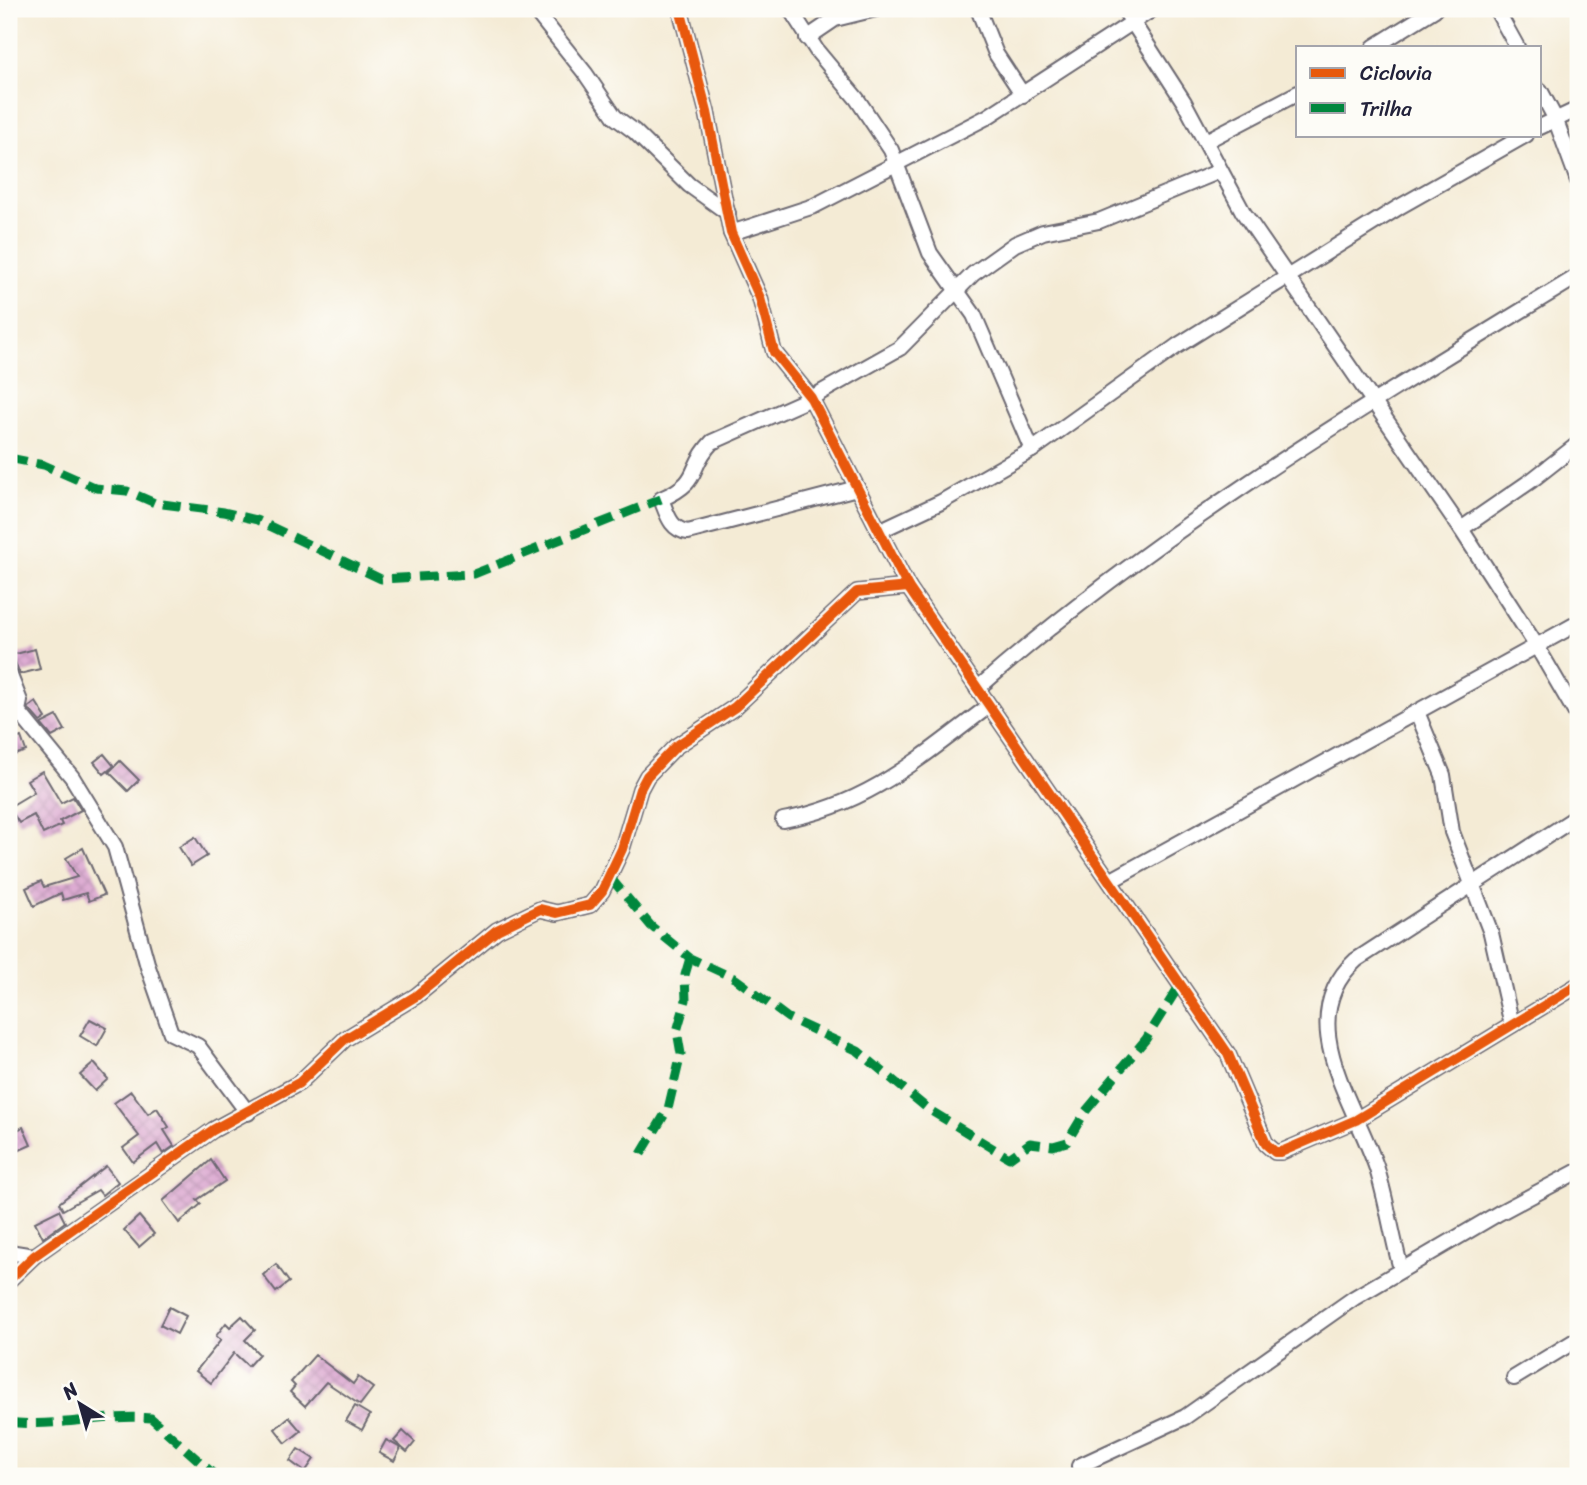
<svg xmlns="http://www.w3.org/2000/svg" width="1587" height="1485" viewBox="0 0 1587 1485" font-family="Sriracha,sans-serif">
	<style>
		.building { fill: url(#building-cross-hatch) }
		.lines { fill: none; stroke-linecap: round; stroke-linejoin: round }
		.street-casing { stroke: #6c6871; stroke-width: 18 }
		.street { stroke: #fff; stroke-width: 14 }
		.quiet { stroke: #00873e; stroke-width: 9; stroke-dasharray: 18 9; stroke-linecap: butt }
		.cycleway-casing { stroke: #fdfcf7; stroke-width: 15 }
		.cycleway { stroke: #e8590c; stroke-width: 10 }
	</style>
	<defs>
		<pattern id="building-cross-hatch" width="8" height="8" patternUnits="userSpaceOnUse" patternTransform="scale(1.75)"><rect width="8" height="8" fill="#ddabd2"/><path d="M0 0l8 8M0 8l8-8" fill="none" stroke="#bd93b5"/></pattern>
	</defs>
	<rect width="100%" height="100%" fill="#fdfcf7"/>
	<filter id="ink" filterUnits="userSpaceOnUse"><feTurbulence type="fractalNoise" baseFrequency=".0143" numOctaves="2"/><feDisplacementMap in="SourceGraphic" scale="14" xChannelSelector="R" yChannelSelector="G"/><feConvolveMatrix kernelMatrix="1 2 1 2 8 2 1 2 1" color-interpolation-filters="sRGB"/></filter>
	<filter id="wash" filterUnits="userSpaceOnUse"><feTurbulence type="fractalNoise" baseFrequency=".00686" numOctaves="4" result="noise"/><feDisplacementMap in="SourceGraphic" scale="28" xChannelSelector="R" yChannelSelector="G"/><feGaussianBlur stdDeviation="1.57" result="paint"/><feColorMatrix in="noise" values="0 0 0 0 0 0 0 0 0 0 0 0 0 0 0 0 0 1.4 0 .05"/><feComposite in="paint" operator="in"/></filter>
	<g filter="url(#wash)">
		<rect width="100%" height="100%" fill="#f4ebd5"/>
		<g id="blocks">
			<g class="building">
				<polygon points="35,649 40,669 20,674 12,655"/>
				<polygon points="36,702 46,718 40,722 28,708"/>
				<polygon points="57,716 65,730 52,737 41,724"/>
				<polygon points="21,737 26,751 14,755 9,741"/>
				<polygon points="104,754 114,766 104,774 94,762"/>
				<polygon points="120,761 139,780 128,791 109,772"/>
				<polygon points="42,771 61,803 73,797 81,810 60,821 62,825 43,834 34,815 19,823 9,807 34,792 27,780"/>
				<polygon points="195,837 207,856 191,866 179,847"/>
				<polygon points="83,848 104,895 89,901 86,893 63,900 61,893 34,906 26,888 41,881 44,887 77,877 66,858"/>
				<polygon points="90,1019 107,1028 97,1046 80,1036"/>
				<polygon points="94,1063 108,1079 95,1091 80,1075"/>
				<polygon points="131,1091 148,1114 157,1108 169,1127 164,1130 174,1146 163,1154 157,1144 133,1162 123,1148 139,1136 114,1103"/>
				<polygon points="23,1127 31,1145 9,1155 9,1134"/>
				<polygon points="211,1160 225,1181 197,1200 201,1204 179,1223 163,1201"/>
				<polygon points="106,1166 118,1182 102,1195 98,1190 63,1210 59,1203"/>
				<polygon points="59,1210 65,1222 43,1238 35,1222"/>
				<polygon points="139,1216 154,1234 139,1247 124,1230"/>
				<polygon points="276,1264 289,1282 276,1292 263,1275"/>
				<polygon points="169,1307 186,1316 177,1334 160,1325"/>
				<polygon points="242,1316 255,1330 245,1340 259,1354 248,1366 234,1353 211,1383 196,1371 221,1340 216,1336 226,1323 230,1327"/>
				<polygon points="315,1355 353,1384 358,1377 373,1388 360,1405 326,1382 305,1406 290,1392 295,1386 291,1382"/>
				<polygon points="355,1406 370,1415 362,1430 346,1421"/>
				<polygon points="289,1417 301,1431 286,1443 275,1429"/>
				<polygon points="403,1431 415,1442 407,1452 394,1441"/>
				<polygon points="386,1440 401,1448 394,1461 379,1453"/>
				<polygon points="298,1449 314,1459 305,1472 290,1461"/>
			</g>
		</g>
	</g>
	<g filter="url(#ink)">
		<use href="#blocks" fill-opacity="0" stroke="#6c6871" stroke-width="2"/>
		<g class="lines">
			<defs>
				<g id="street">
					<polyline points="534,9 585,73 615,117 634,131 689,185 728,213"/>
					<polyline points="680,9 707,112 731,233 760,298 774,352 811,398 908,587 1228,1054 1266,1144 1275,1152 1281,1152 1356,1120 1578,985"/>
					<polyline points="790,9 817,51 857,99 891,150 930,253 974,315 1032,450"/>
					<polyline points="978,9 996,54 1023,95"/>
					<polyline points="1124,9 1184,102 1243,212 1461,529 1536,645 1578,717"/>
					<polyline points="1496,9 1517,47"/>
					<polyline points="807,38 835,19 876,9"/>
					<polyline points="1374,47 1435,9"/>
					<polyline points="1540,90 1555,118 1578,181"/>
					<polyline points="1540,127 1578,109"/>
					<polyline points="1206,141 1298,93"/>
					<polyline points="731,233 814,206 987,117 1153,9"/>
					<path d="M857 488 688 532C670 530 667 513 661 499 704 480 686 469 712 442L811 398 900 348 973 274 1015 244 1043 232 1099 221 1220 171"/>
					<polyline points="1461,529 1532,480 1578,444"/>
					<polyline points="879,531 941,502 1032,450 1177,346 1399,207 1526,135"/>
					<polyline points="9,673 20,701 18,711 72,777 115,847 148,967 171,1033 198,1046 248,1113"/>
					<path d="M977 689C1160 528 1370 403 1578 276"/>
					<polyline points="1417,712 1443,775 1452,832 1491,933 1512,1025"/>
					<path d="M783 820C869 805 922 756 989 706"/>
					<polyline points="1110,881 1578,623"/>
					<polyline points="9,1252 34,1256"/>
					<path d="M1401 1269C1392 1236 1387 1202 1377 1169 1356 1104 1290 1020 1356 960L1578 816"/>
					<polyline points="9,1280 34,1256 213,1130 299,1083 345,1039 416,996 497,930 540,909 557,913 590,905 602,891 622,849 640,789 647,776 675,747 735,707 857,592 908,587"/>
					<polyline points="1514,1378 1578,1339"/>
					<polyline points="1079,1466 1185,1417 1354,1298 1499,1213 1578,1171"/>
				</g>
			</defs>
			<use href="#street" class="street-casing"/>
			<use href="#street" class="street"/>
			<g class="quiet">
				<polyline points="9,458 44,465 96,488 127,491 155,503 224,512 257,520 381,579 474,574 661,499"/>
				<polyline points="609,876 651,926 690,958 736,979 788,1018 858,1051 928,1109 1009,1158 1030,1143 1053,1146 1067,1142 1085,1112 1146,1039 1181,983"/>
				<polyline points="641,1154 668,1109 681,1054 677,1031 686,1000 685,975 690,958"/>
				<path d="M9 1422C55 1428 104 1414 151 1418L216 1476"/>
			</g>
			<defs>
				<g id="cycleway">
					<polyline points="680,9 707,112 731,233 760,298 774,352 811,398 908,587 1228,1054 1266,1144 1275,1152 1281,1152 1356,1120 1578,985"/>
					<polyline points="9,1280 34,1256 213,1130 299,1083 345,1039 416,996 497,930 540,909 557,913 590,905 602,891 622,849 640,789 647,776 675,747 735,707 857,592 908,587"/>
				</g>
			</defs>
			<use href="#cycleway" class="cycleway-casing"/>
			<use href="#cycleway" class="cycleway"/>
		</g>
	</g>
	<rect width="1587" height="1485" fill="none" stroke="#fdfcf7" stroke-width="35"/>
	<rect x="1296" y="46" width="245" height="91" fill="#fdfcf7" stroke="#a5a5ac" stroke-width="2"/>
	<rect x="1310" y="68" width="35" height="10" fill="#e8590c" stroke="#a5a5ac" stroke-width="2"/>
	<text x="1360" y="80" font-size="21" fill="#22223b">Ciclovia</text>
	<rect x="1310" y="103" width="35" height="10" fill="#00873e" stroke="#a5a5ac" stroke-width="2"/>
	<text x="1360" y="116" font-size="21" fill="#22223b">Trilha</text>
	<g transform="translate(80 1404) rotate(323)" stroke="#fdfcf7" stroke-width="5" paint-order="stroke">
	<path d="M0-5L12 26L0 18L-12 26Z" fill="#22223b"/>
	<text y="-10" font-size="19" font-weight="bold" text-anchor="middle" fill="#22223b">N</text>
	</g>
</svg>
